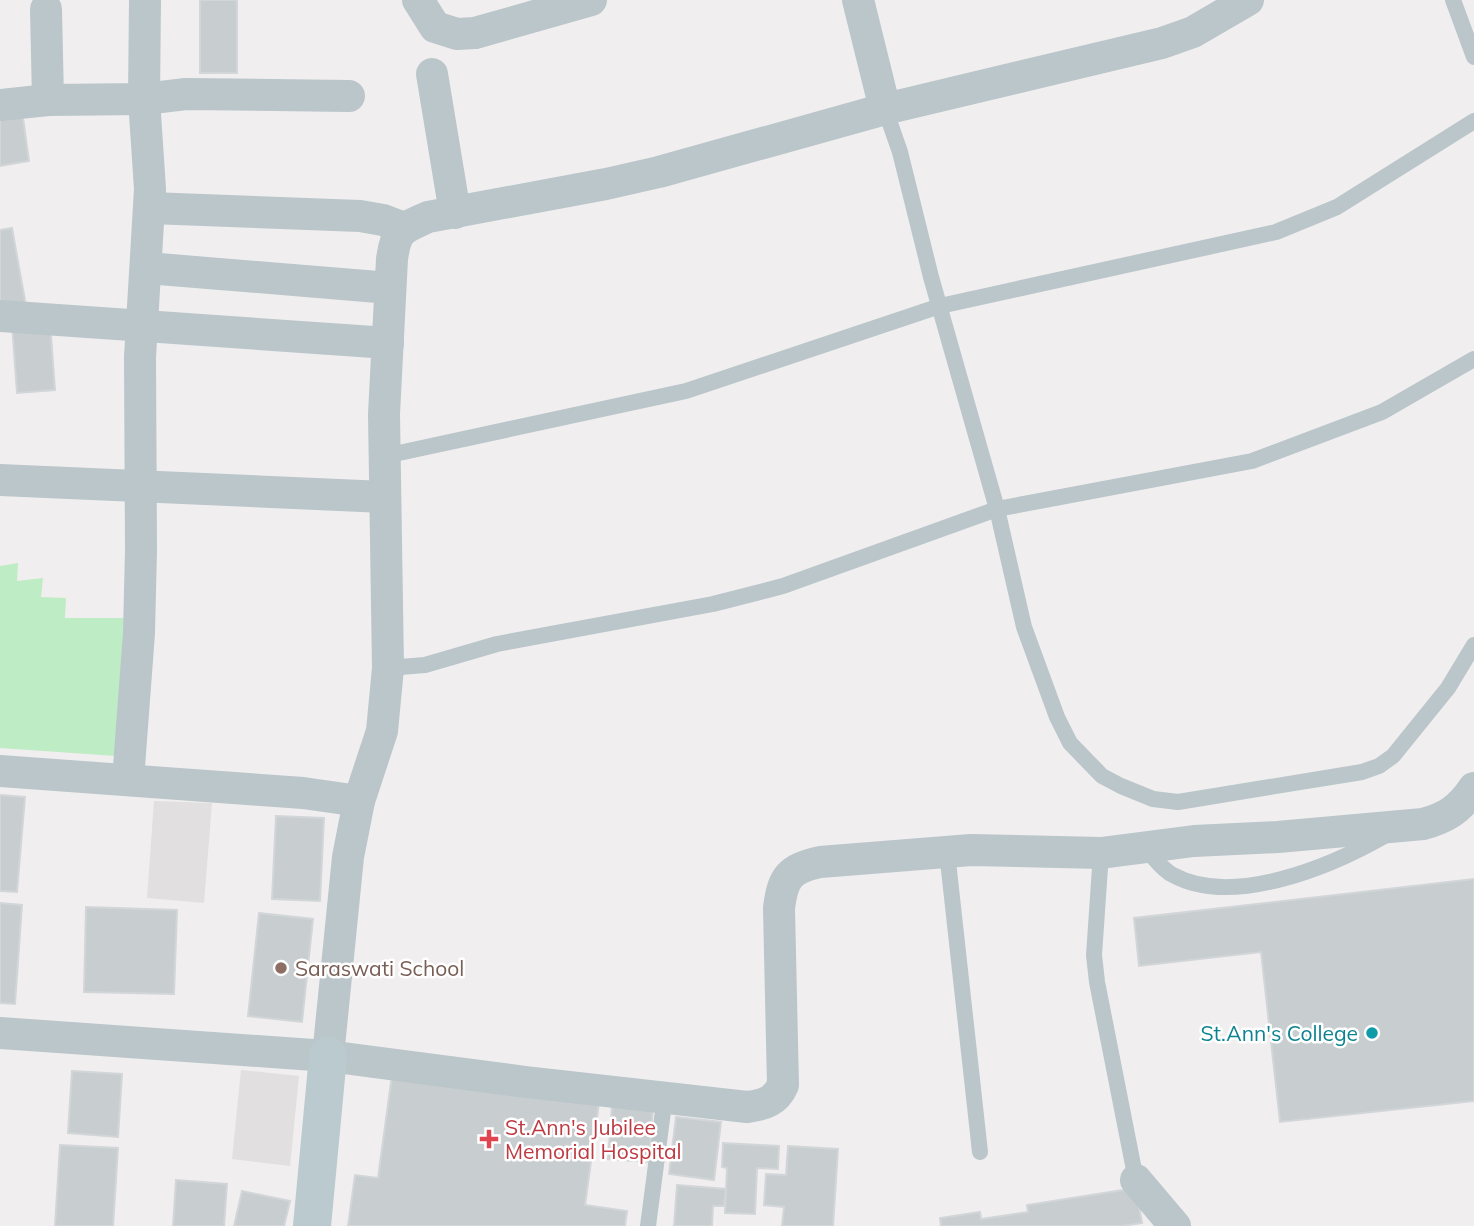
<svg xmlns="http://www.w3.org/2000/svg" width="1474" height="1226" viewBox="0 0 1474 1226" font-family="Mulish,sans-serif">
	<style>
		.education { fill: #e1dfe0 }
		.green { fill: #beecc4 }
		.building { fill: #c8cdd0; stroke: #d2d6d9; stroke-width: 2 }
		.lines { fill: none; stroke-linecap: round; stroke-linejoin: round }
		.lane { stroke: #bac6ca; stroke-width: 16 }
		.street { stroke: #bac6ca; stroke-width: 32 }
		.secondary { stroke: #bacacf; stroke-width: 38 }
		.education-dot { fill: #8d6e63; stroke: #fff; stroke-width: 2.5 }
		.culture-dot { fill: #0f9aa8; stroke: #fff; stroke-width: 2.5 }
		.health-dot { fill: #e0444e; stroke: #fff; stroke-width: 2.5 }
		.labels { text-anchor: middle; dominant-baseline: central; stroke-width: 5; stroke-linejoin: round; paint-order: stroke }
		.education-label { font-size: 21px; fill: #785e54; stroke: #fff; text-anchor: start }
		.culture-label { font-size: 21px; fill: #0d838f; stroke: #fff; text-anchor: end }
		.health-label { font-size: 21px; fill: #be3a42; stroke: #fff; text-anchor: start }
	</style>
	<rect width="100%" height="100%" fill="#f1eeef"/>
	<g class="education">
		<polygon points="154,801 212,803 204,903 147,898"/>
		<polygon points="241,1070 299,1076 290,1166 232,1159"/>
	</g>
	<polygon class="green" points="18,563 17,581 43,578 41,597 66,598 65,618 124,618 116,756 0,748 0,566"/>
	<g class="building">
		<rect x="200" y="0" width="37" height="73"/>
		<polygon points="22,111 29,161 0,166 0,114"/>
		<polygon points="12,228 26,306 0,311 0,230"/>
		<polygon points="50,322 55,390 17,393 12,324"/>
		<polygon points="0,795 25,797 17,892 0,891"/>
		<polygon points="276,816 324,818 320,901 272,899"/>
		<polygon points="1474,879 1474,1101 1280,1122 1261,952 1139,966 1134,918"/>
		<polygon points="0,903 22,905 15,1004 0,1003"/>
		<polygon points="86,907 177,910 174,994 84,992"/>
		<polygon points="259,913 313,919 302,1022 248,1016"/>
		<polygon points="72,1071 122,1074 118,1137 68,1133"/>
		<polygon points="392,1075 599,1103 585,1205 627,1211 625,1226 348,1226 355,1175 378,1178"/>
		<polygon points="612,1105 653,1108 649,1162 608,1159"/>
		<polygon points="676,1117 721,1122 714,1180 669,1174"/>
		<polygon points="723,1143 779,1146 778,1169 757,1168 755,1214 725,1213 727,1168 722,1167"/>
		<polygon points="60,1145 118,1148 113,1226 55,1226"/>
		<polygon points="788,1146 838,1149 833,1226 782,1226 784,1207 764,1205 766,1174 786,1175"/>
		<polygon points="176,1180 227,1184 224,1226 173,1226"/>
		<polygon points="677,1185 726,1189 724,1206 713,1206 712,1226 674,1226"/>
		<polygon points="1136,1188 1142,1223 1122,1226 941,1226 940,1218 980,1212 981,1219 1028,1212 1027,1205"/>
		<polygon points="242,1191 290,1201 284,1226 234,1226"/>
	</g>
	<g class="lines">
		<g class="lane">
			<polyline points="1453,0 1474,57"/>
			<polyline points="885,109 900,152 931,277 997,509 1024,627 1057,717 1070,743 1102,776 1121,786 1153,799 1178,802 1362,772 1379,766 1393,756 1448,688 1474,645"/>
			<polyline points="385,456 686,391 940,306 1276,232 1337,207 1474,121"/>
			<polyline points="388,668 425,665 497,644 713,604 783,586 997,509 1252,461 1382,412 1474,359"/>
			<path d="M1146 849C1154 857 1162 870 1173 875 1233 908 1332 866 1386 835"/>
			<polyline points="947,852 980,1152"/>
			<polyline points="1101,853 1094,955 1097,982 1136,1180"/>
			<polyline points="648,1226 665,1096"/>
		</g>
		<g class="street">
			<polyline points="418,0 435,27 457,34 475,33 591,0"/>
			<polyline points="858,0 885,109"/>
			<polyline points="46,9 48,100"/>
			<polyline points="432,74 455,213"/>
			<polyline points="0,105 48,100 144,99 186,94 349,96"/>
			<polyline points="150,208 360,216 383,220 404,228"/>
			<polyline points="147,268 390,288"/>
			<polyline points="0,316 388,343"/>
			<polyline points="0,480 384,497"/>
			<polyline points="0,771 303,793 359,801"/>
			<polyline points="128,780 139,633 141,550 140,357 150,189 144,99 145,0"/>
			<path d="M0 1033 328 1056 526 1082 747 1107C764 1105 776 1101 783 1085L779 908C783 877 789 869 820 862L971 850 1101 853 1194 841 1278 837 1423 824C1446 818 1460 809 1474 788"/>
			<path d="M328 1056 348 857 359 801 382 731 388 668 384 414 392 259C396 229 402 229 428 217L606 184 659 172 885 109 1162 43 1193 32 1248 0"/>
			<polyline points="1136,1180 1175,1226"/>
		</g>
		<polyline class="secondary" points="312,1226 328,1056"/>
	</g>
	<circle class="education-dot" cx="281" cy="968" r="7"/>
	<circle class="culture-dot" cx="1372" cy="1033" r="7"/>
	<path class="health-dot" d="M485.5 1128.5h7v7h7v7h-7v7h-7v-7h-7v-7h7z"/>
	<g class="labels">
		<g class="education-label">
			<text x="295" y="968">Saraswati School</text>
		</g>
		<g class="culture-label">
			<text x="1358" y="1033">St.Ann's College</text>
		</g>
		<g class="health-label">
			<text x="505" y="1127">St.Ann's Jubilee<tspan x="505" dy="24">Memorial Hospital</tspan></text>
		</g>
	</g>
</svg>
